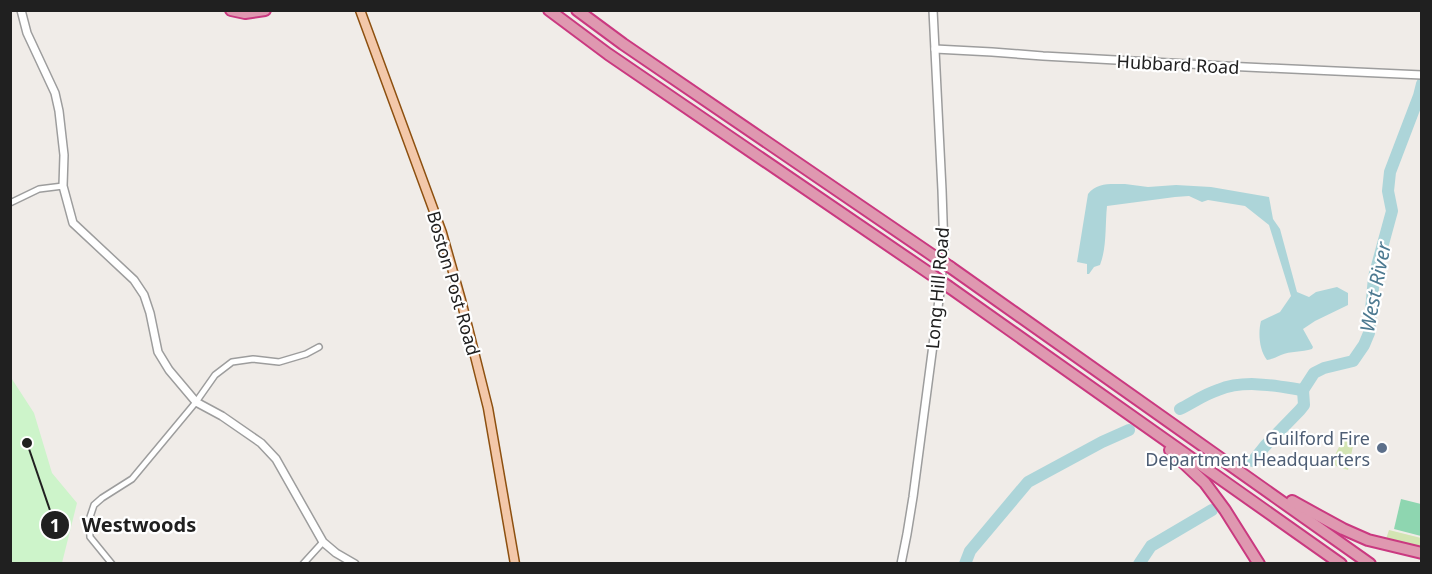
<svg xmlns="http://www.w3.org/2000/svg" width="1432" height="574" viewBox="0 0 1432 574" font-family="'Noto Sans',sans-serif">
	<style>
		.grass { fill: #d3e4b3 }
		.park { fill: #cdf4ca }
		.pitch { fill: #8ed6b0 }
		.water { fill: #add5d9 }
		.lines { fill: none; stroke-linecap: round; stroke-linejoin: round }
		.river { stroke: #add5d9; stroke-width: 12 }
		.minor-casing { stroke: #9d9d9d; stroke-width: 8 }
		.tertiary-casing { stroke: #9d9d9d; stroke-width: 10 }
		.primary-casing { stroke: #8d5010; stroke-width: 11 }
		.motorway-casing { stroke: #ca3980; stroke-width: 14 }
		.minor { stroke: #fff; stroke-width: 5 }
		.tertiary { stroke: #fff; stroke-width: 7 }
		.primary { stroke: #f3c8aa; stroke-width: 8 }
		.motorway { stroke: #df98b0; stroke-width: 10 }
		.motorway-bridge-casing { stroke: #ca3980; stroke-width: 14; stroke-linecap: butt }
		.motorway-bridge { stroke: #df98b0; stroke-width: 10 }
		.service-dot { fill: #5c6f8a; stroke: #fff; stroke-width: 2 }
		.labels { text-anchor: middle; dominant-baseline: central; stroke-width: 4.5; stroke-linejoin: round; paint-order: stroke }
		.street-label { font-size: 18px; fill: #202020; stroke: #fff }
		.service-label { font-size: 18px; fill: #4e5e75; stroke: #fff; text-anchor: end }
		.water-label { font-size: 20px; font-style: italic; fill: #4c7990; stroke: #fff }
		.leader { fill: none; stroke: #202020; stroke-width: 2 }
		.callout-dot { fill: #202020; stroke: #fff; stroke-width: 2 }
		.mark-label { font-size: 18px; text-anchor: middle; font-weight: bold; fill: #fff }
		.callout-label { font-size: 20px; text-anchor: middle; font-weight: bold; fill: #202020; stroke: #fff; stroke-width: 4.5; stroke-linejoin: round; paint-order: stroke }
	</style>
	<rect width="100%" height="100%" fill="#f0ece8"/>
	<g class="grass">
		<polygon points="1347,439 1354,441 1348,470 1336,466 1332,461 1342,441"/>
		<polygon points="1389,530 1421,538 1421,548 1386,539"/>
	</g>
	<polygon class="park" points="10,376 34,413 52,473 77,503 62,563 11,563"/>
	<polygon class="pitch" points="1401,499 1421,504 1421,536 1394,529"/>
	<path class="water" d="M1125 184 1148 187 1176 185 1211 187 1269 197 1273 219 1280 229 1297 292 1309 297 1316 292 1337 287 1348 293V305L1315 321 1303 329 1313 347 1312 349C1302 352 1290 351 1281 355 1276 357 1273 359 1267 360 1259 350 1258 332 1261 321L1280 312 1291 296 1269 225 1245 206 1208 200 1202 202 1189 196 1175 197 1107 206C1105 225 1107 247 1100 265L1094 267 1089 274H1087V264L1077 262 1088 194C1097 182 1111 184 1125 184Z"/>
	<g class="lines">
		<g class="river">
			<polyline points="1303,390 1314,373 1324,368 1353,361 1364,345 1369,333 1374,277 1392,211 1388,191 1390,172 1419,96 1422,84"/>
			<path d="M1180 409C1192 403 1205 394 1218 390 1245 379 1276 386 1303 390"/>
			<polyline points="1253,461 1265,446 1300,410 1304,405 1303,390"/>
			<polyline points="965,564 970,551 1028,482 1102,442 1129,430"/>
			<polyline points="1139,564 1151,546 1212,510"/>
		</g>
		<defs>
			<g id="minor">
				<polyline points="10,203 39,189 63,186"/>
				<polyline points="112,564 90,537 89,520 94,505 102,498 132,479 196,402 215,375 232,362 253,359 279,362 306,354 319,347"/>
				<polyline points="303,564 323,542"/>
			</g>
			<g id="tertiary">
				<polyline points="21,10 27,33 55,93 59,111 64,155 63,186 73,223 134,280 144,295 150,313 158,352 169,370 196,402 222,416 261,443 276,459 323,542 336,553 355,564"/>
				<polyline points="935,49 992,52 1043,56 1225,66 1422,75"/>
				<polyline points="901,564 907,534 913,497 940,292 944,250 942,190 933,10"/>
			</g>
			<polyline id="primary" points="360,10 442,233 461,300 488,408 515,564"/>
			<g id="motorway">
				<polyline points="231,10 245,13 265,10"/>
				<polyline points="549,10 608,54 932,275"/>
				<polyline points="577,10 623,44 935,257"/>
				<polyline points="950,267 1370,564"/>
				<polyline points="949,287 1341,564"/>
				<polyline points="1170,450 1205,483 1225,510 1259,564"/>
				<polyline points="1292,501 1343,529 1368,540 1422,553"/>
			</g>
		</defs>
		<use href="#minor" class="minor-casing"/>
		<use href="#tertiary" class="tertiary-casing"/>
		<use href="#primary" class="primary-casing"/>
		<use href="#motorway" class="motorway-casing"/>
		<use href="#minor" class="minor"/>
		<use href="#tertiary" class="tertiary"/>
		<use href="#primary" class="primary"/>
		<use href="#motorway" class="motorway"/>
		<defs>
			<g id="motorway-bridge">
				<polyline points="935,257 950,267"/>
				<polyline points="932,275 949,287"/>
			</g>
		</defs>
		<use href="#motorway-bridge" class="motorway-bridge-casing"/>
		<use href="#motorway-bridge" class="motorway-bridge"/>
	</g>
	<circle class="service-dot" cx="1382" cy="448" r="6"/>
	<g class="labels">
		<g class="street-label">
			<text transform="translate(1178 64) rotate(3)">Hubbard Road</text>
			<text transform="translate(454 283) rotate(74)">Boston Post Road</text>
			<text transform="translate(937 288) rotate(-85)">Long Hill Road</text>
		</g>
		<g class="service-label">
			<text x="1370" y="438">Guilford Fire<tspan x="1370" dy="21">Department Headquarters</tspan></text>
		</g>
		<g class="water-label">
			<text transform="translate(1375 287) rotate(-79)">West River</text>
		</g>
	</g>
	<path class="leader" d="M27 443L55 525"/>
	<g class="callout-dot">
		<circle cx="27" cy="443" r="6"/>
		<circle cx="55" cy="525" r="15"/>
	</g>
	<g class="mark-label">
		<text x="55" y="532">1</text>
	</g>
	<g class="callout-label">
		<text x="139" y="532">Westwoods</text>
	</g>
	<rect width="1432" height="574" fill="none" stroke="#202020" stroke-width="24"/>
</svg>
